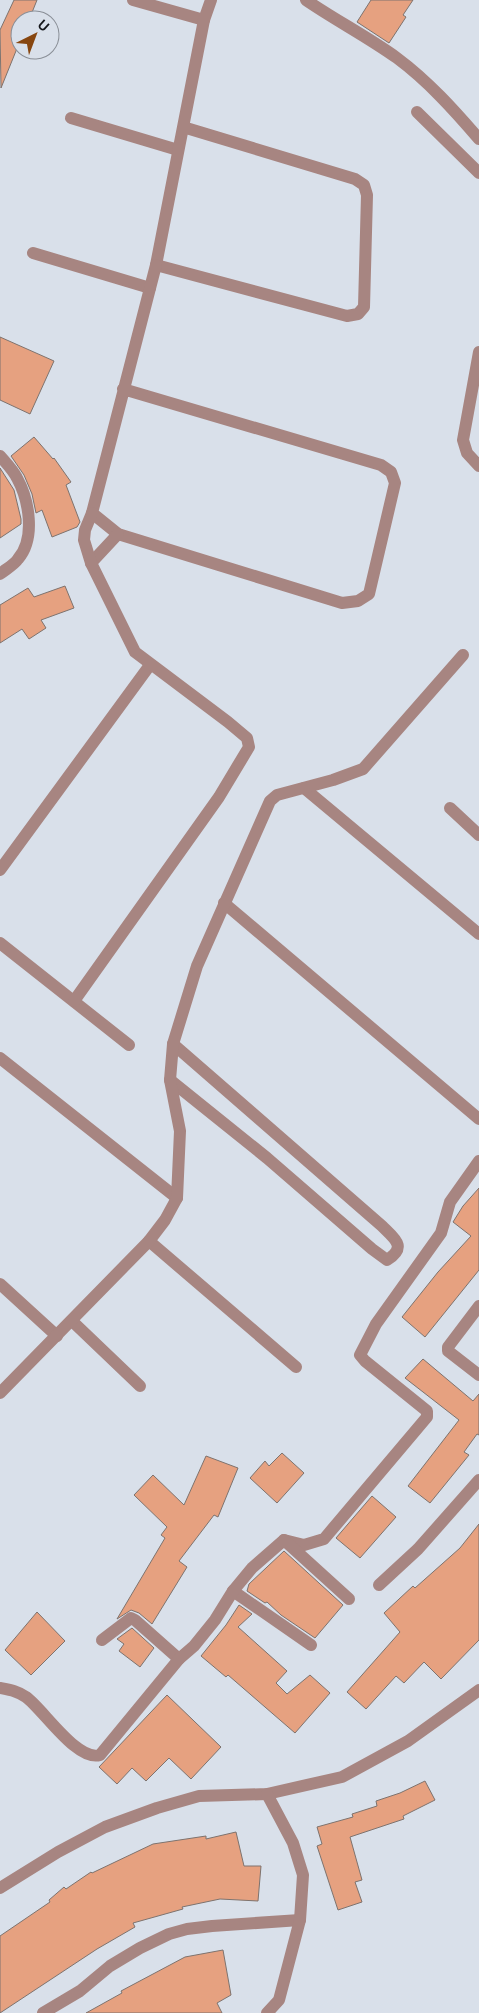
<svg xmlns="http://www.w3.org/2000/svg" width="479" height="2013" viewBox="0 0 479 2013" font-family="'Space Grotesk',sans-serif">
	<style>
		.building { fill: #e6a180; stroke: #7e736e }
		.lines { fill: none; stroke-linecap: round; stroke-linejoin: round }
		.minor { stroke: #a78581; stroke-width: 12 }
	</style>
	<rect width="100%" height="100%" fill="#d9e0ea"/>
	<g class="building">
		<polygon points="14,0 37,0 29,20 20,20 20,41 1,88 0,30"/>
		<polygon points="371,0 413,0 403,15 406,17 389,43 357,22"/>
		<polygon points="0,337 54,361 30,414 0,400"/>
		<polygon points="34,437 53,459 54,458 71,482 66,485 80,522 77,527 52,537 42,510 36,513 32,494 24,475 11,456"/>
		<polygon points="0,468 14,490 21,519 21,524 0,538"/>
		<polygon points="65,586 74,608 41,620 46,628 29,639 22,629 0,643 0,605 28,588 34,597"/>
		<polygon points="479,1188 479,1270 425,1337 402,1317 438,1272 471,1236 453,1222 463,1206"/>
		<polygon points="423,1359 473,1401 479,1394 479,1435 477,1434 464,1452 469,1455 430,1503 408,1486 459,1420 405,1378"/>
		<polygon points="282,1453 304,1473 277,1503 250,1478 265,1461 269,1466"/>
		<polygon points="206,1456 238,1468 218,1517 214,1515 179,1561 187,1567 152,1624 139,1613 131,1610 117,1619 165,1538 161,1535 167,1527 134,1495 153,1475 184,1505"/>
		<polygon points="372,1496 396,1517 360,1558 336,1538"/>
		<polygon points="479,1524 479,1640 441,1679 424,1662 404,1683 396,1676 366,1709 347,1692 400,1632 384,1613 413,1586 415,1588 460,1548"/>
		<polygon points="284,1551 343,1605 315,1638 281,1615 267,1602 265,1603 247,1591 249,1584"/>
		<polygon points="239,1605 252,1614 238,1627 287,1671 276,1683 287,1694 310,1675 330,1693 295,1733 228,1675 226,1677 201,1656 226,1625"/>
		<polygon points="37,1612 65,1641 31,1675 5,1650"/>
		<polygon points="132,1628 154,1648 140,1667 119,1651 124,1644 117,1639"/>
		<polygon points="167,1695 221,1747 191,1779 169,1758 146,1781 132,1768 117,1784 99,1767"/>
		<polygon points="425,1781 435,1800 403,1816 404,1819 350,1837 362,1880 355,1882 362,1902 338,1910 317,1846 322,1844 317,1827 353,1817 352,1814 377,1806 376,1801 400,1793"/>
		<polygon points="236,1832 244,1866 261,1866 258,1901 220,1899 182,1907 183,1909 133,1923 135,1927 97,1949 0,2013 0,1936 50,1902 49,1900 64,1887 66,1889 91,1872 92,1873 153,1844 206,1836 206,1839"/>
		<polygon points="223,1950 231,1995 217,2003 222,2013 86,2013 122,1993 121,1991 185,1957"/>
	</g>
	<g class="lines">
		<g class="minor">
			<polyline points="133,0 204,20"/>
			<path d="M306 0C335 20 368 37 397 58 428 81 454 110 479 139"/>
			<polyline points="417,112 479,173"/>
			<polyline points="71,118 178,150"/>
			<polyline points="183,127 355,179 364,185 367,195 364,307 358,314 347,316 156,265 204,20 211,0"/>
			<polyline points="33,253 150,288"/>
			<polyline points="479,352 463,440 467,453 479,466"/>
			<polyline points="123,389 381,465 391,472 395,483 369,594 358,601 342,603 118,534 92,513 156,265"/>
			<path d="M0 456C6 463 13 470 17 478 29 500 36 538 18 559 14 565 6 569 0 574"/>
			<polyline points="91,563 118,534"/>
			<polyline points="304,788 479,934"/>
			<polyline points="450,808 479,835"/>
			<polyline points="0,870 150,665"/>
			<polyline points="224,903 479,1119"/>
			<polyline points="0,943 129,1045"/>
			<polyline points="74,1001 219,797 249,747 247,738 228,722 135,652 91,563 84,540 85,530 92,513"/>
			<polyline points="0,1058 177,1198"/>
			<path d="M170 1080 267 1158 372 1249 387 1260C408 1247 394 1238 382 1226L173 1044"/>
			<polyline points="149,1241 296,1367"/>
			<polyline points="0,1284 57,1336"/>
			<polyline points="479,1306 448,1347 448,1351 479,1375"/>
			<polyline points="72,1321 140,1386"/>
			<polyline points="0,1393 149,1241 165,1220 177,1198 180,1131 170,1080 173,1044 197,966 270,801 277,795 333,780 363,769 463,655"/>
			<polyline points="284,1540 304,1545 324,1539 427,1417 427,1411 365,1361 360,1355 376,1324 441,1233 450,1202 479,1161"/>
			<polyline points="379,1585 418,1549 479,1480"/>
			<polyline points="233,1591 311,1645"/>
			<polyline points="102,1640 131,1618 135,1620 179,1659"/>
			<path d="M0 1688C10 1690 17 1691 26 1697 43 1709 77 1762 100 1755L179 1659 194 1646 215 1620 233 1591 252 1568 284 1540 349 1599"/>
			<polyline points="0,1888 58,1852 105,1827 157,1808 199,1796 267,1794 342,1777 408,1741 479,1690"/>
			<polyline points="43,2013 80,1991 110,1966 140,1948 169,1934 187,1929 212,1926 300,1920"/>
			<polyline points="267,2013 279,2000 300,1920 303,1875 293,1843 267,1794"/>
		</g>
	</g>
	<g transform="translate(35 35) rotate(42)"><circle r="24" fill="#d9e0ea" stroke="#8a8f97"/>
	<path d="M0-4L9 19L0 12L-9 19Z" fill="#87460f"/>
	<text y="-8" font-size="14" font-weight="bold" text-anchor="middle" fill="#14161a">U</text>
	</g>
</svg>
